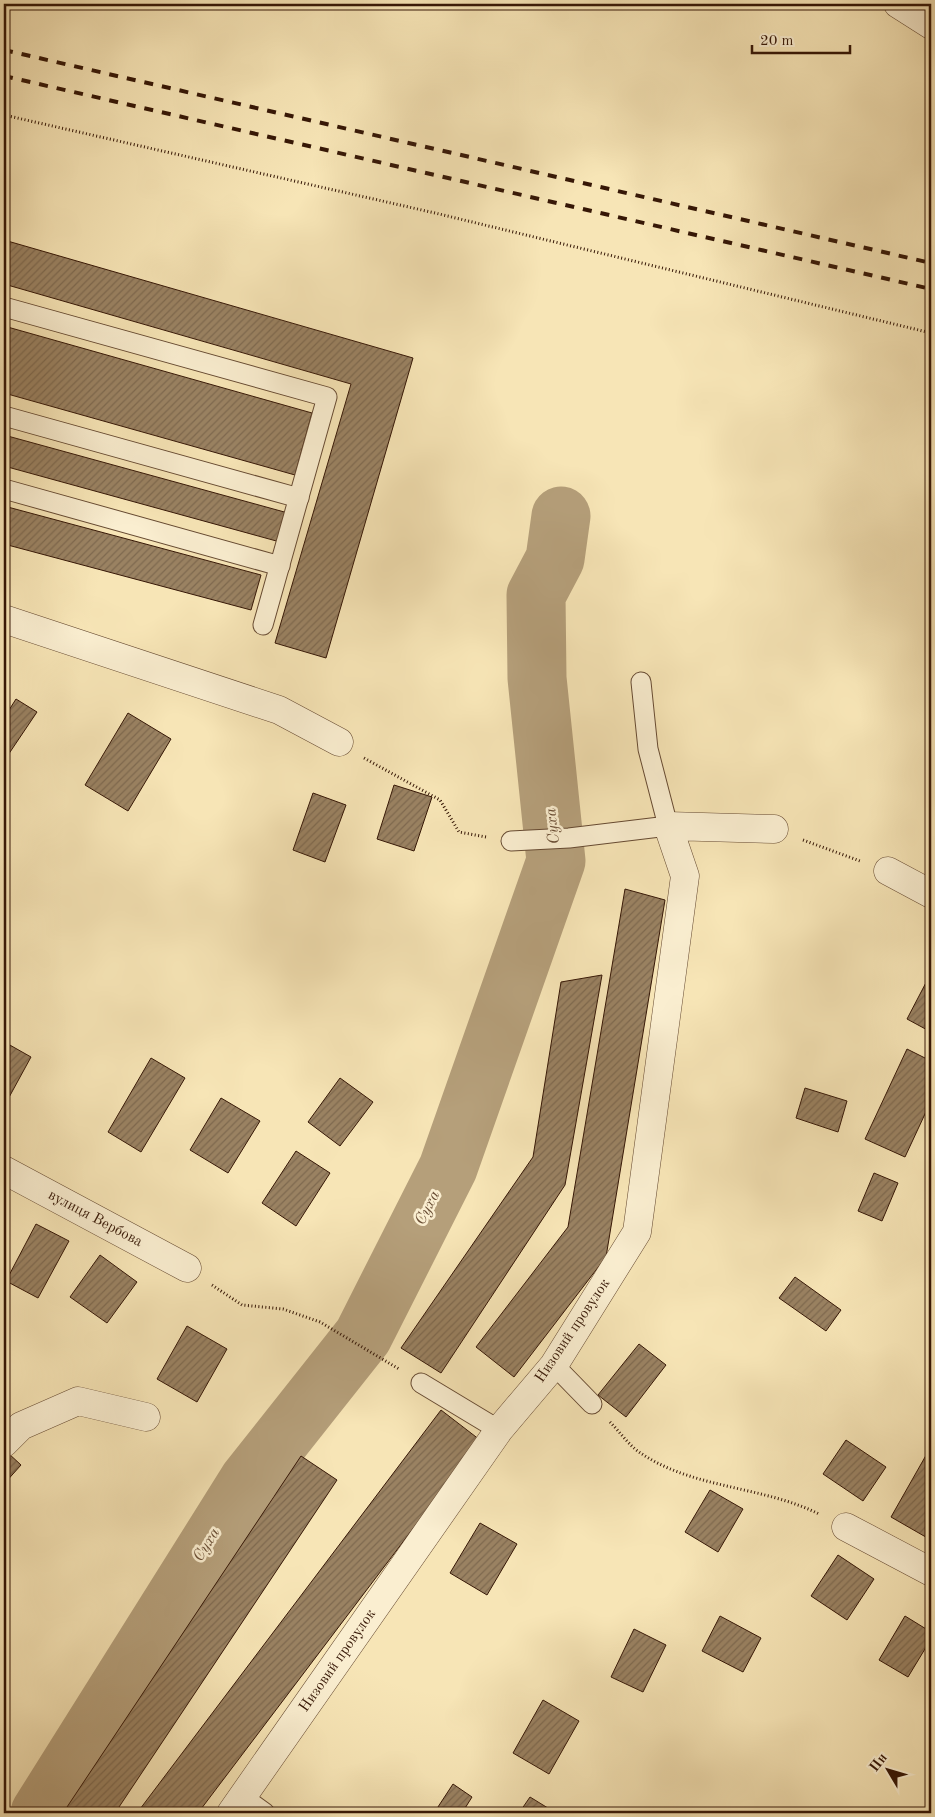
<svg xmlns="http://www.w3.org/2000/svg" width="935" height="1817" viewBox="0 0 935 1817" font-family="'Old Standard TT',serif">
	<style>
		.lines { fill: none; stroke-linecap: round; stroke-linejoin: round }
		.river { stroke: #b59f7a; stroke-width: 59 }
		.building { fill: url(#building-hatch); stroke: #361706 }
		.service-casing { stroke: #664a32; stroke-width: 21 }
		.minor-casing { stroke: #664a32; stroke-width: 29 }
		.path { stroke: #361706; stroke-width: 3; stroke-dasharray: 1 2.5; stroke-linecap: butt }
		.service { stroke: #faeed0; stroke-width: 19 }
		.minor { stroke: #faeed0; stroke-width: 28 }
		.rail { stroke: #361706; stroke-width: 4; stroke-dasharray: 9 9; stroke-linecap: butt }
		.labels { text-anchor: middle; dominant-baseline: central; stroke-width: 5; stroke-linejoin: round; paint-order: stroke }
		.street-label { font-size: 15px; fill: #361706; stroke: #faeed0 }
		.water-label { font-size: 16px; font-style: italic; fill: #694d34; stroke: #faeed0 }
	</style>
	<defs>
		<pattern id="building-hatch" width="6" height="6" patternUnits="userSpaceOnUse" patternTransform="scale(1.25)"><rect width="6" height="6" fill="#9a8262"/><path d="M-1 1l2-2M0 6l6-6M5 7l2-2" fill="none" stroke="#7e694f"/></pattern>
	</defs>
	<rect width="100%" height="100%" fill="#f7e5b6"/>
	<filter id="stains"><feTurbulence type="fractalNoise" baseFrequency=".004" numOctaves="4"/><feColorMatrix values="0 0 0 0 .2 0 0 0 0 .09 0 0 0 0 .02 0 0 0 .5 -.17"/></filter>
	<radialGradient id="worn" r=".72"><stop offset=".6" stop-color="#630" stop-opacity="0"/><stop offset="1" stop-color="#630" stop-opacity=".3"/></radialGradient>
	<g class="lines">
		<polyline class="river" points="40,1813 249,1480 363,1336 448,1168 556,861 537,678 536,595 555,559 561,516"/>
	</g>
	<g class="building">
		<polygon points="4,240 413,358 326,658 275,643 351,384 4,284"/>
		<polygon points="4,326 312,413 295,475 4,393"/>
		<polygon points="4,435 288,513 280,542 4,466"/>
		<polygon points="4,506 261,575 251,610 4,544"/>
		<polygon points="16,699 37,712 4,761 4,718"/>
		<polygon points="128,713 171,739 128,811 85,785"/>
		<polygon points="394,785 432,797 414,851 377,839"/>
		<polygon points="313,793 346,805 325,862 293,850"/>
		<polygon points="625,889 665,900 606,1257 514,1377 476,1347 568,1227"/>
		<polygon points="931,973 931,1032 907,1019"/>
		<polygon points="602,975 565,1185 441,1373 401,1348 533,1157 561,982"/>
		<polygon points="8,1044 31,1057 7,1101 4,1099 4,1052"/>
		<polygon points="907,1049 931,1061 931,1101 905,1157 865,1139"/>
		<polygon points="151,1058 185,1078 141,1152 108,1132"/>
		<polygon points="340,1078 373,1102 340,1146 308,1122"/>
		<polygon points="805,1088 847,1101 838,1132 796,1118"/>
		<polygon points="221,1098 260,1121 228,1173 190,1150"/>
		<polygon points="296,1151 330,1173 296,1226 262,1203"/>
		<polygon points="874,1173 898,1183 882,1221 858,1211"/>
		<polygon points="36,1224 69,1241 38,1298 6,1281"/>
		<polygon points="100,1255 137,1282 107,1323 70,1297"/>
		<polygon points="795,1277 841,1310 826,1331 779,1298"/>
		<polygon points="187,1326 227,1349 197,1402 157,1379"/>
		<polygon points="639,1344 666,1365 626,1417 598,1395"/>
		<polygon points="441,1410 480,1440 198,1813 137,1813"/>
		<polygon points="846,1440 886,1467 863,1501 823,1474"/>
		<polygon points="929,1450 931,1451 931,1540 891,1517"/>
		<polygon points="7,1452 21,1465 4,1484 4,1456"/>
		<polygon points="301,1456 337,1480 115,1813 63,1813"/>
		<polygon points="710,1490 743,1509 718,1552 685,1532"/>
		<polygon points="480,1523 517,1544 487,1595 450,1573"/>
		<polygon points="838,1555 874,1579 847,1620 811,1596"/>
		<polygon points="720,1616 761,1638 743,1672 702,1651"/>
		<polygon points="905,1616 931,1632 931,1639 908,1677 879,1660"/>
		<polygon points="634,1629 666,1645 643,1692 611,1677"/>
		<polygon points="543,1700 579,1721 549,1774 513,1753"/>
		<polygon points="453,1784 472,1797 462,1813 434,1813"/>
		<polygon points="530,1797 556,1813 519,1813"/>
	</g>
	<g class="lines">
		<defs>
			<g id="service">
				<polyline points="4,307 327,397 263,625"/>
				<polyline points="4,416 299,498"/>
				<polyline points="4,489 280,566"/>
				<polyline points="511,841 569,838 668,826 648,749 641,682"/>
				<polyline points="554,1365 592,1404"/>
				<polyline points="421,1383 499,1430"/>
				<polyline points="243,1797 265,1813"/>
			</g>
			<g id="minor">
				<polyline points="898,4 931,25"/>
				<polyline points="4,619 279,710 339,742"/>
				<polyline points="888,871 931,894"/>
				<polyline points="4,1170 187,1268"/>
				<polyline points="4,1443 21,1426 78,1401 146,1417"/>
				<polyline points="846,1527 931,1572"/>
				<polyline points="231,1813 499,1430 554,1365 637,1232 685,876 668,826 774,829"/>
			</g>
		</defs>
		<use href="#service" class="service-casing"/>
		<use href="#minor" class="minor-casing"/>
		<g class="path">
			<polyline points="4,115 435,213 931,333"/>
			<polyline points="364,758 440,800 459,832 486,837"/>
			<polyline points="803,840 860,861"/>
			<polyline points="212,1285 242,1305 283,1309 320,1322 399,1369"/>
			<path d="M610 1422C620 1432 630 1447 642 1454 695 1489 763 1486 819 1514"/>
		</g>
		<use href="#service" class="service"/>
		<use href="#minor" class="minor"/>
		<g class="rail">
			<polyline points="4,50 931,263"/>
			<polyline points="4,76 931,289"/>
		</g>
	</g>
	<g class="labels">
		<g class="street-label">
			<text transform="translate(95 1219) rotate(28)">вулиця Вербова</text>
			<text transform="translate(573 1331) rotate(-56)">Низовий провулок</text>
			<text transform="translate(338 1661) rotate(-55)">Низовий провулок</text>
		</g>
		<g class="water-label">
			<text transform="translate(553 826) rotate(-96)">Суха</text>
			<text transform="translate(428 1208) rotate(-63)">Суха</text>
			<text transform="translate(207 1545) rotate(-58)">Суха</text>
		</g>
	</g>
	<rect width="935" height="1817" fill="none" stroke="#f7e5b6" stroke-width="20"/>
	<rect x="5" y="5" width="925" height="1807" fill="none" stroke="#361706" stroke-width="2.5"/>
	<rect x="10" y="10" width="915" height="1797" fill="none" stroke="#361706"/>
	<g transform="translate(888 1770) rotate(308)" stroke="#faeed0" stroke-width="4" paint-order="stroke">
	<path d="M0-4L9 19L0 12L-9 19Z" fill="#361706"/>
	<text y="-8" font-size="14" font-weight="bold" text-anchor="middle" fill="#361706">Пн</text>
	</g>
	<path d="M752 45v8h98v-8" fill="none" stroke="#361706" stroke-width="2.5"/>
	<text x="760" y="45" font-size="15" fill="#361706" stroke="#faeed0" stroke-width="4" paint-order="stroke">20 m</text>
	<rect width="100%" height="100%" filter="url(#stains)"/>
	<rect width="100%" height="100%" fill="url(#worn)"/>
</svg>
